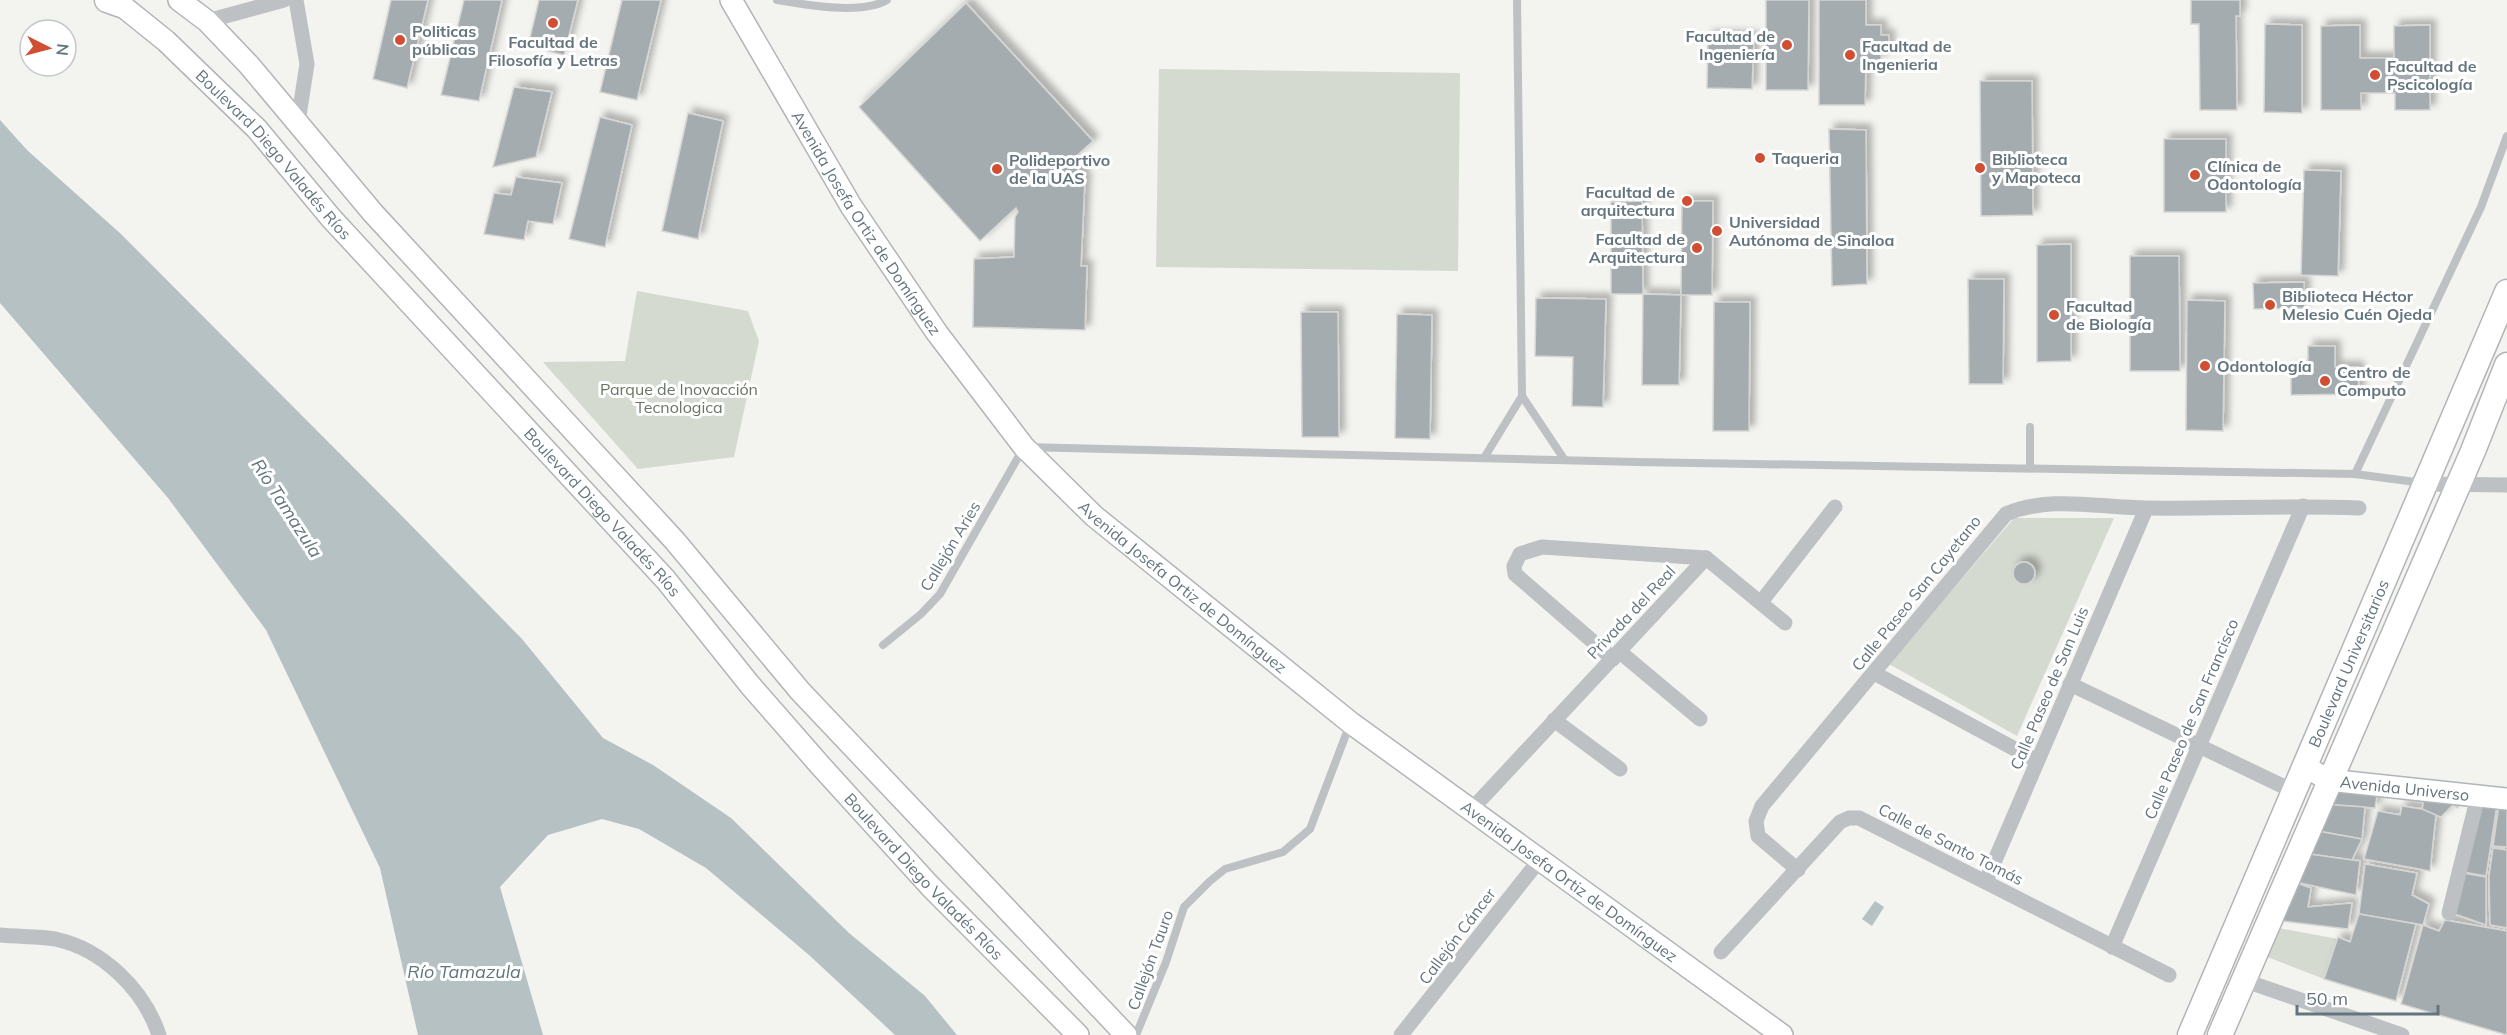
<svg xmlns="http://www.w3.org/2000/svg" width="2507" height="1035" viewBox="0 0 2507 1035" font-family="Mulish,sans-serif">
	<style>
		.green { fill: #d5dad1 }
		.water { fill: #b6c1c4 }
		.building { fill: #a5acb0; stroke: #d5d5d3; stroke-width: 1.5; filter: url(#shadow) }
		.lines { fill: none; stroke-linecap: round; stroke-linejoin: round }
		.secondary-casing { stroke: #b0b5b8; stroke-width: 24 }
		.primary-casing { stroke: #b1b5b8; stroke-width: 27 }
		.lane { stroke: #bdc1c4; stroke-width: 8 }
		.street { stroke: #bdc1c4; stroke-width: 15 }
		.secondary { stroke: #fff; stroke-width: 21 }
		.primary { stroke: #fff; stroke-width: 24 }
		.poi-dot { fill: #d14e32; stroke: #fff; stroke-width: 2 }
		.labels { text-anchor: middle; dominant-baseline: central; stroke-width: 6; stroke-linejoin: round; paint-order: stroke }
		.poi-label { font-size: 16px; font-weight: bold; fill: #65757e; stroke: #fff; text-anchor: start }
		.street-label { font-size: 16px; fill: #65757e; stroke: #fff }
		.park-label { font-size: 16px; fill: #687663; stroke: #fff }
		.water-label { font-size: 18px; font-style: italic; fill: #61767b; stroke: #fff }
	</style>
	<defs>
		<filter id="shadow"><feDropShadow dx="5.5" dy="-5.5" stdDeviation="3" flood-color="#0004"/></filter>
	</defs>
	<rect width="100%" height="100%" fill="#f3f3f0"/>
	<g class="green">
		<polygon points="1159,69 1460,73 1458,271 1156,267"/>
		<polygon points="637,291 748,311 759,341 734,457 638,469 543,362 625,361"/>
		<polygon points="2014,518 2114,518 2017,736 1889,664"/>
		<polygon points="2268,926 2338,939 2324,979 2257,953"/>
	</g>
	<g class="water">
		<polygon points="0,120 27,150 121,234 399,513 522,639 603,738 653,765 731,818 849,933 925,996 957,1035 895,1035 809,955 706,868 639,829 602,819 548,835 500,887 543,1035 418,1035 380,868 266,630 168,498 0,303"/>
		<polygon points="1875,901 1884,907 1872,926 1862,919"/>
	</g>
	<g class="building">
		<polygon points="391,0 428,0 407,88 373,79"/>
		<polygon points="464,0 502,0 479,101 441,95"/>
		<polygon points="539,0 578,0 564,55 528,46"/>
		<polygon points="622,0 661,0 637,100 600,92"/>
		<polygon points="1766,0 1809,0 1808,90 1766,90"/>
		<polygon points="1819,0 1866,0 1866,25 1881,25 1881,35 1889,35 1889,50 1881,51 1881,60 1866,60 1865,105 1819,105"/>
		<polygon points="2191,0 2240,0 2240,16 2236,16 2237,110 2200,110 2199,24 2191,24"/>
		<polygon points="966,3 1093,141 1071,161 1085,178 1081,266 1087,266 1085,330 973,327 974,259 1014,257 1015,217 1018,212 1016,208 980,241 859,107"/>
		<polygon points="2265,24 2302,25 2302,113 2264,112"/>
		<polygon points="2360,25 2360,58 2394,58 2394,26 2430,25 2430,110 2395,110 2395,93 2361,93 2361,110 2321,110 2321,26"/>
		<polygon points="1708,36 1754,37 1752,89 1707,88"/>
		<polygon points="1980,81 2032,81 2033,215 1981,216"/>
		<polygon points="514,87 552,92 536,157 493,167"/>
		<polygon points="688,113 723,121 698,239 662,231"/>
		<polygon points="600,117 632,125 605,247 569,239"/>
		<polygon points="1829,129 1866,130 1867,284 1832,286"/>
		<rect x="2164" y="139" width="62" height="73"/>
		<polygon points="2304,170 2341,171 2338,276 2301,275"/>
		<polygon points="516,177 562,183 553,224 528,221 524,240 484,234 494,193 511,195"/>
		<polygon points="1642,201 1643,294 1611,294 1611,202"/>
		<polygon points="1682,201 1713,201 1712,295 1681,295"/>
		<polygon points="2071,244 2071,361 2037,362 2037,245"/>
		<polygon points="2130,256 2179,256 2180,371 2130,371"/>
		<polygon points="1968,279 2004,279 2003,384 1969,384"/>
		<polygon points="2304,282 2305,308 2254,309 2253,283"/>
		<polygon points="1643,294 1681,295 1679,385 1642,385"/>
		<polygon points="1536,298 1606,299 1603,407 1572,406 1573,357 1535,356"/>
		<polygon points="2187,300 2225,301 2223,431 2186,430"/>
		<polygon points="1714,302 1750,302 1749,431 1713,431"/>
		<polygon points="1301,312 1338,312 1339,437 1302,437"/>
		<polygon points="1397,314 1432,315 1430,439 1395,438"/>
		<polygon points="2308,346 2335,346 2335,367 2358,367 2359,394 2291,395 2291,369 2308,369"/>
		<circle cx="2024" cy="573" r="11"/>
		<polygon points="2331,785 2378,789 2375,808 2322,804"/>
		<polygon points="2425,790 2461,797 2458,808 2453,805 2441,817 2422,811"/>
		<polygon points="2479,802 2497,805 2486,876 2463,872"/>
		<polygon points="2322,804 2365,807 2362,839 2312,830"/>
		<polygon points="2499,805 2507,805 2507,847 2493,846"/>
		<polygon points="2402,806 2422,809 2436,815 2430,871 2364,859 2378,811 2400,815"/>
		<polygon points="2312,830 2362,839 2352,860 2302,853"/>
		<polygon points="2493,848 2507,850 2507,928 2490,925 2489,876"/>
		<polygon points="2302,853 2360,861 2356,895 2291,881"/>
		<polygon points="2365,864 2417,873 2412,895 2429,904 2423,925 2359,914"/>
		<polygon points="2463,873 2486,877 2486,925 2452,913"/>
		<polygon points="2291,881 2311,888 2308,907 2352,903 2348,929 2282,921"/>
		<polygon points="2359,914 2416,924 2396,1001 2324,979 2338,937 2350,942"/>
		<polygon points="2445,920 2507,931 2507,1035 2401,1004 2423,925 2439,931"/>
	</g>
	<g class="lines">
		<defs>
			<g id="secondary">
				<path id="s1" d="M115 0 166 41 257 129 331 218 666 580 750 685 819 764 930 886 1078 1035"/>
				<polyline points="179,0 207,21 249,65 373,213 675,541 800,691 1126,1035"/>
				<path id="s2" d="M731 0 851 206 937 333 1024 447 1094 516 1351 723 1782 1035"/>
				<path id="s3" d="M2305 766 2328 780 2507 799"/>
			</g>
			<g id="primary">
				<polyline points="107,0 121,5"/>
				<path id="s4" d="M2190 1035 2507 292"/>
				<polyline points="2220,1035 2473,451 2507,365"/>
			</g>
		</defs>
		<use href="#secondary" class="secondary-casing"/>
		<use href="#primary" class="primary-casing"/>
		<g class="lane">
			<path d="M777 0C806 5 861 15 887 0"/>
			<polyline points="1522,396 1564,459"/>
			<polyline points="1484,458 1522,396 1517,0"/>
			<polyline points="2030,467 2030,427"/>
			<polyline points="2355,474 2481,207 2507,136"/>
			<polyline points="883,645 921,614 940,594 1024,447 1637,462 2355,474 2423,483"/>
			<polyline points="1136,1035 1166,962 1184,907 1210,881 1225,869 1283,852 1310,829 1350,724"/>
		</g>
		<g class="street">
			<polyline points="296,0 307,64 298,122"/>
			<polyline points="207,21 284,0"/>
			<polyline points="2427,484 2507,485"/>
			<polyline points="1706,558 1785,623"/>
			<polyline points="1761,602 1835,507"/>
			<polyline points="1620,652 1700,719"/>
			<polyline points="1613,659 1515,574 1514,566 1520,554 1542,547 1706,558"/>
			<polyline points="1874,673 2037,761"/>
			<polyline points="2070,684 2295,792"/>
			<polyline points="1554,720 1620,769"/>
			<polyline points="1471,810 1706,558"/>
			<path d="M1798 870 1758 836 1756 821 1762 806 2006 514C2050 495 2100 508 2147 508 2218 509 2288 505 2359 508"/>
			<polyline points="1986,881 2146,509"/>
			<polyline points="2449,913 2478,796"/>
			<path d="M0 935C18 937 38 936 55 939 103 949 144 990 159 1035"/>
			<polyline points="2112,947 2303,506"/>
			<polyline points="1721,952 1840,822 1849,818 1859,818 2169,975"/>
			<polyline points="2243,980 2402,1035"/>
			<polyline points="1401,1035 1541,858"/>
		</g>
		<use href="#secondary" class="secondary"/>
		<use href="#primary" class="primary"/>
	</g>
	<g class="poi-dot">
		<circle cx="553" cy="23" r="6"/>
		<circle cx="400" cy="40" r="6"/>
		<circle cx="1787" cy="45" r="6"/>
		<circle cx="1850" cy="55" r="6"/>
		<circle cx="2375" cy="75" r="6"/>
		<circle cx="1760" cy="158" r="6"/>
		<circle cx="1980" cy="168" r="6"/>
		<circle cx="997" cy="169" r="6"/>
		<circle cx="2195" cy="175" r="6"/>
		<circle cx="1687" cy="201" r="6"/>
		<circle cx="1717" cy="231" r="6"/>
		<circle cx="1697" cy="248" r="6"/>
		<circle cx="2270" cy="305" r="6"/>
		<circle cx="2054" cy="315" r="6"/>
		<circle cx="2205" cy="366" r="6"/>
		<circle cx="2325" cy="381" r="6"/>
	</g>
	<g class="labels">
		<g class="poi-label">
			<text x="412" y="31">Politicas<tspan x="412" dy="18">públicas</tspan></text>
			<text x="1775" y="36" text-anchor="end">Facultad de<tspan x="1775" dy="18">Ingeniería</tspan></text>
			<text x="553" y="42" text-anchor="middle">Facultad de<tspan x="553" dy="18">Filosofía y Letras</tspan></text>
			<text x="1862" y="46">Facultad de<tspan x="1862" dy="18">Ingenieria</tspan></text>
			<text x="2387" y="66">Facultad de<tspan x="2387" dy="18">Pscicología</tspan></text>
			<text x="1772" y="158">Taqueria</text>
			<text x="1992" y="159">Biblioteca<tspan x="1992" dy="18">y Mapoteca</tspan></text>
			<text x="1009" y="160">Polideportivo<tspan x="1009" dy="18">de la UAS</tspan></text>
			<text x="2207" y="166">Clínica de<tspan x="2207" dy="18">Odontología</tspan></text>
			<text x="1675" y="192" text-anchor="end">Facultad de<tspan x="1675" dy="18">arquitectura</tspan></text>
			<text x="1729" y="222">Universidad<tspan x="1729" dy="18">Autónoma de Sinaloa</tspan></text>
			<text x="1685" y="239" text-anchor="end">Facultad de<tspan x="1685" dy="18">Arquitectura</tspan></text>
			<text x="2282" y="296">Biblioteca Héctor<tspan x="2282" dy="18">Melesio Cuén Ojeda</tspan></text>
			<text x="2066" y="306">Facultad<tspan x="2066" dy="18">de Biología</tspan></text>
			<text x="2217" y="366">Odontología</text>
			<text x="2337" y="372">Centro de<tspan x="2337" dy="18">Computo</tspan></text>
		</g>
		<g class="street-label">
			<text stroke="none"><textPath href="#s1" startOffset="222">Boulevard Diego Valadés Ríos</textPath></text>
			<text stroke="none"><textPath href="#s2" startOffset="261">Avenida Josefa Ortiz de Domínguez</textPath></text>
			<text stroke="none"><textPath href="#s1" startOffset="708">Boulevard Diego Valadés Ríos</textPath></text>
			<text transform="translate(950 546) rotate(-59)">Callejón Aries</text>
			<text stroke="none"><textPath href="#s2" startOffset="747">Avenida Josefa Ortiz de Domínguez</textPath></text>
			<text transform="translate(1916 593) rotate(-51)">Calle Paseo San Cayetano</text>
			<text transform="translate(1631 612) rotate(-47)">Privada del Real</text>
			<text stroke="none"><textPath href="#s4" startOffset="404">Boulevard Universitarios</textPath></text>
			<text transform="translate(2049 688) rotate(-67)">Calle Paseo de San Luis</text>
			<text transform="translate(2191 719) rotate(-67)">Calle Paseo de San Francisco</text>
			<text stroke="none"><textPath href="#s3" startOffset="104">Avenida Universo</textPath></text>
			<text transform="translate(1951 844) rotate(27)">Calle de Santo Tomás</text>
			<text stroke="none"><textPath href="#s1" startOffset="1194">Boulevard Diego Valadés Ríos</textPath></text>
			<text stroke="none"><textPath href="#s2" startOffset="1233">Avenida Josefa Ortiz de Domínguez</textPath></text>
			<text transform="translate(1457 936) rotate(-53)">Callejón Cáncer</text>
			<text transform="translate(1150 960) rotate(-70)">Callejón Tauro</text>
		</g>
		<g class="park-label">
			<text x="679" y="389">Parque de Inovacción<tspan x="679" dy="18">Tecnologica</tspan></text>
		</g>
		<g class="water-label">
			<text transform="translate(287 508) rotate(57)">Río Tamazula</text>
			<text x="464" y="971">Río Tamazula</text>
		</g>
	</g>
	<g transform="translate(48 48) rotate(96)"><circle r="28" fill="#ffffff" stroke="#c1c8cb" stroke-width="1.5"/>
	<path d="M0-4.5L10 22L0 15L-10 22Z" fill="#d14e32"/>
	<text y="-9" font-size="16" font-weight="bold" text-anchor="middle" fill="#65757e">N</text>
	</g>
	<path d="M2297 1005v9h141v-9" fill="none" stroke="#65757e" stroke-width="3"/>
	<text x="2306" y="1005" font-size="18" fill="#65757e" stroke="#ffffff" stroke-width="4.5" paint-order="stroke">50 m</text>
</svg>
